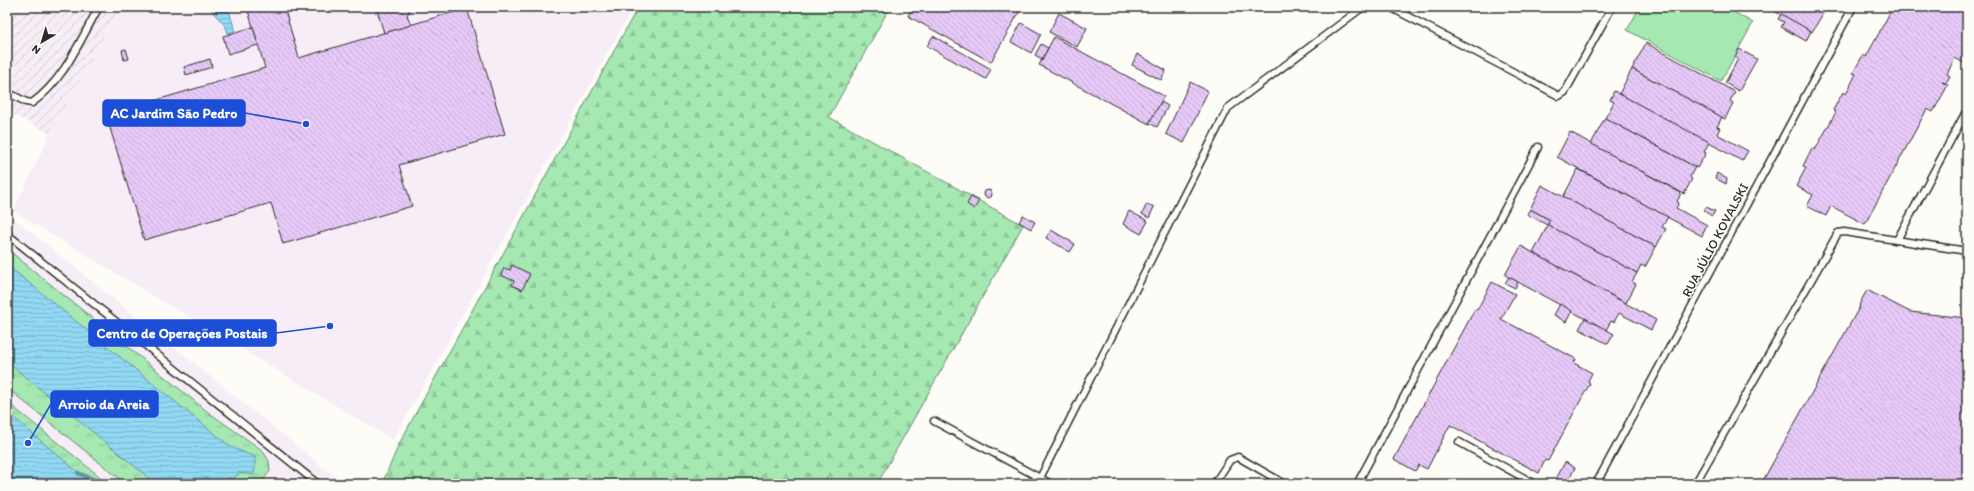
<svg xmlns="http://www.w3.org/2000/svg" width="1974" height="491" viewBox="0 0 1974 491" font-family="Itim,sans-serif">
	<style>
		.built { fill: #f6edf7 }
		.industrial { fill: url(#industrial-furrows) }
		.grass { fill: url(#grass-tufts); stroke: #688a6e }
		.forest { fill: url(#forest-firs); stroke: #688a6e }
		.pitch { fill: #a5e8b2; stroke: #688a6e }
		.water { fill: url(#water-rules); stroke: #6893a3 }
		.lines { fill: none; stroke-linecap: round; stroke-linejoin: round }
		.stream { stroke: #6893a3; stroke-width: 4.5 }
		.building { fill: url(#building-back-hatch); stroke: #2b2b2b }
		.service-casing { stroke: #2b2b2b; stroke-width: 9 }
		.service { stroke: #fdfcf7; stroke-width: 6 }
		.labels { text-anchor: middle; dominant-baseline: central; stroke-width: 3; stroke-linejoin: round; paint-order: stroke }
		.street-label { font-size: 13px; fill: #2b2b2b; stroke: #fdfcf7 }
		.leader { fill: none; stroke: #1d4ed8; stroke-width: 1.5 }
		.callout-dot { fill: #1d4ed8; stroke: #fdfcf7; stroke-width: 1.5 }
		.callout { fill: #1d4ed8; stroke: #1d4ed8; stroke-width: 1.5 }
		.callout-label { font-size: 14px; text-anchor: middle; font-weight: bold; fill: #fff }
	</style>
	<defs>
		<pattern id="industrial-furrows" width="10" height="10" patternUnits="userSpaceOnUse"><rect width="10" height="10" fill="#f6edf7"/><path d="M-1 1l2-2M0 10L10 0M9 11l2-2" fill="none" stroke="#d3cbd4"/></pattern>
		<pattern id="grass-tufts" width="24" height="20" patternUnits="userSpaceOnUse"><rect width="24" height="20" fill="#a5e8b2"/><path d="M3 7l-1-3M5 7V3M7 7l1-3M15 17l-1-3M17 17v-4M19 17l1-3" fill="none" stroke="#8ec799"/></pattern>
		<pattern id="forest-firs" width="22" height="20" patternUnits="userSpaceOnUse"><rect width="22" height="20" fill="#a5e8b2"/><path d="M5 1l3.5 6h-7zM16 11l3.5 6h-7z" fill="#8ec799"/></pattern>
		<pattern id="water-rules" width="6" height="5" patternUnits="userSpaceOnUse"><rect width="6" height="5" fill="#91d8f3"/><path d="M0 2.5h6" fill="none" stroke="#7dbad0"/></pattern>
		<pattern id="building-back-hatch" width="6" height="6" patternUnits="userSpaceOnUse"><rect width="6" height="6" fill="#e7c9f7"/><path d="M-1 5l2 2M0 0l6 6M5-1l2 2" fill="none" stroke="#c6add4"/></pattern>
	</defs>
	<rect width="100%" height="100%" fill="#fdfcf7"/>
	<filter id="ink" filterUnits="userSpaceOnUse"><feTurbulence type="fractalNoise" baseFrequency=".025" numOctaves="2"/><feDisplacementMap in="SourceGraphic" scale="8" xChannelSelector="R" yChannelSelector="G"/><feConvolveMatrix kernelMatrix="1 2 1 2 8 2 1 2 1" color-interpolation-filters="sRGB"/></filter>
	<g filter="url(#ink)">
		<g class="built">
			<polygon points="120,7 633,7 393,440 13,211 50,134"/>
			<polygon points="7,213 344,484 7,484"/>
		</g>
		<polygon class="industrial" points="7,7 120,7 50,134 7,111"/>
		<g class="grass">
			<polygon points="7,249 208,412 262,450 269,461 270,471 260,484 126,484 7,388"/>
			<polygon points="7,402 109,484 7,484"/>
		</g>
		<polygon class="forest" points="638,7 885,7 889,9 829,117 1023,225 877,484 382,484 399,444"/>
		<polygon class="pitch" points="1640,7 1725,7 1753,23 1721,81 1627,30"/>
		<g class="water">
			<path d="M210 7H228L235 31 228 33C226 22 214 17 210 7Z"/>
			<polygon points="7,265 231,447 255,457 255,469 253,475 239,473 235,478 228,478 224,484 152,484 144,474 7,362"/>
			<polygon points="7,412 92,484 7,484"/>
		</g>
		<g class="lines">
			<polyline class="stream" points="78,473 104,484"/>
		</g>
		<g class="building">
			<polygon points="247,7 284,7 299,58 467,8 505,134 399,165 412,206 283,244 271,203 144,240 106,115 265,68"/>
			<polygon points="372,7 412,7 407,15 411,25 384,33 377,10"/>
			<polygon points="913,7 1022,7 991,62 908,16"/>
			<polygon points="1767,7 1821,7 1825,10 1812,32"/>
			<polygon points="1893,7 1967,7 1967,65 1955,58 1947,74 1950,76 1946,83 1942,82 1948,85 1933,112 1927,109 1865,224 1831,206 1826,216 1807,206 1813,195 1796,186 1806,168 1803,166 1812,148 1815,150 1836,112 1833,110 1843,92 1846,94 1856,74 1853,73 1863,55 1866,57"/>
			<polygon points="1059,13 1087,28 1077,47 1049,32"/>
			<polygon points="1781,14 1811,31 1806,41 1781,27 1784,22 1778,19"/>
			<polygon points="1021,23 1041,34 1031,53 1011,42"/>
			<polygon points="253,27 258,45 228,54 223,36"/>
			<polygon points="933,36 991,69 986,79 927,46"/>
			<polygon points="1054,37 1164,96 1149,124 1039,65"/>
			<polygon points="1646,43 1735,92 1730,101 1733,103 1725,119 1632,69"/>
			<polygon points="1041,44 1048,48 1042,59 1035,55"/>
			<polygon points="126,49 129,59 124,60 122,50"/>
			<polygon points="1739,49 1757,59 1739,91 1725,83 1738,59 1735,58"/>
			<polygon points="1137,54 1166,70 1161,80 1132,65"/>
			<polygon points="210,59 212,67 186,75 184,67"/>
			<polygon points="1632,69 1722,117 1717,127 1720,128 1717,134 1748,151 1742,161 1619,94"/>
			<polygon points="1190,82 1208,91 1184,143 1166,134"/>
			<polygon points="1614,91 1709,142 1704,152 1706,153 1697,168 1605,118 1614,102 1610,100"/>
			<polygon points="1161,102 1168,106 1157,127 1149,123"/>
			<polygon points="1605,118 1695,167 1690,177 1692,179 1684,194 1591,144"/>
			<polygon points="1570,132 1681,193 1677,202 1679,203 1676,208 1707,225 1702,236 1557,157"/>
			<polygon points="1578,169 1668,217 1662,227 1666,229 1656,247 1563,197"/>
			<polygon points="1717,173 1727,179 1726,184 1715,178"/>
			<polygon points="1542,185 1656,247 1645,267 1641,265 1637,273 1547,225 1550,220 1530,209"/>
			<circle cx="988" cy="194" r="4"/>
			<polygon points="971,197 979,201 974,209 967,204"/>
			<polygon points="1147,204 1154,207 1149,218 1142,214"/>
			<polygon points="1706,207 1715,211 1712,216 1704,211"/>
			<polygon points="1530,209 1550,220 1547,225 1527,214"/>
			<polygon points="1129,211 1148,221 1141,234 1123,224"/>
			<polygon points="1023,215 1035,222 1031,229 1019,222"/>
			<polygon points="1548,225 1637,273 1632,282 1636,284 1626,303 1533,253"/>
			<polygon points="1051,230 1075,244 1070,252 1046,238"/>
			<polygon points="1521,246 1656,320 1651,330 1619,313 1614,322 1611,321 1606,330 1505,275"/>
			<polygon points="512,265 530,274 522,290 512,285 514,281 501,275 504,268 510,270"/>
			<polygon points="1509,277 1518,282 1515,288 1505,283"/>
			<polygon points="1492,282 1515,294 1501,319 1576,359 1574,363 1592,373 1588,381 1590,383 1548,461 1545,460 1539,473 1450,425 1427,469 1419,465 1415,471 1394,459 1475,309 1477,310"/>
			<polygon points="1867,290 1910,312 1967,318 1967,484 1761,484 1860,306 1859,305"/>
			<polygon points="1560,304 1572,311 1566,322 1554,315"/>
			<polygon points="1585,318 1614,334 1608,344 1579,329"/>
			<polygon points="1565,462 1575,468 1566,484 1555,484 1554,483"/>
		</g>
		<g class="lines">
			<defs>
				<g id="service">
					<polyline points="1390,7 1559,96 1565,92 1612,7"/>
					<path d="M7 92 26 102 32 103C64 81 80 40 99 7"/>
					<polyline points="7,234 318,484"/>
					<polyline points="1897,240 1967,110"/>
					<polyline points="934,421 1051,484"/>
					<polyline points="1459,442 1535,484"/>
					<polyline points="1040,478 1228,108 1363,7"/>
					<polyline points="1214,484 1230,460 1238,457 1285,484"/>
					<polyline points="1357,484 1538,147"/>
					<polyline points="1596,484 1853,7"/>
					<polyline points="1695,484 1838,233 1844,232 1967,251"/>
				</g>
			</defs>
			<use href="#service" class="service-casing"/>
			<use href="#service" class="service"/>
		</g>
	</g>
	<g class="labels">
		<g class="street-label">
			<text transform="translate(1715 240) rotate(-62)">RUA JÚLIO KOVALSKI</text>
		</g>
	</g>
	<path class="leader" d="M306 124L245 113M330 326L276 333M28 443L51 404"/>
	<g class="callout-dot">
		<circle cx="306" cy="124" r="4"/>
		<circle cx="330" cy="326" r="4"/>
		<circle cx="28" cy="443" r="4"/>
	</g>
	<g class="callout">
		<rect x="103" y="100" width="142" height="26" rx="4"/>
		<rect x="89" y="320" width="187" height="26" rx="4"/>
		<rect x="51" y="391" width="107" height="26" rx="4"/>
	</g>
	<g class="callout-label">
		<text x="174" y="118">AC Jardim São Pedro</text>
		<text x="182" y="338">Centro de Operações Postais</text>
		<text x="104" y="409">Arroio da Areia</text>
	</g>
	<rect width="1974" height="491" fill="none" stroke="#fdfcf7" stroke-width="24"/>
	<rect x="12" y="12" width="1950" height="467" fill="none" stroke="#2b2b2b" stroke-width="1.5" filter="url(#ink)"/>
	<g transform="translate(42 42) rotate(218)" stroke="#fdfcf7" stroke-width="3" paint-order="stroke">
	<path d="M0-3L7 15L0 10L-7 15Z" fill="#2b2b2b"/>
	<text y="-6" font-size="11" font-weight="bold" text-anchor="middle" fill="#2b2b2b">N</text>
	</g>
</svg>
